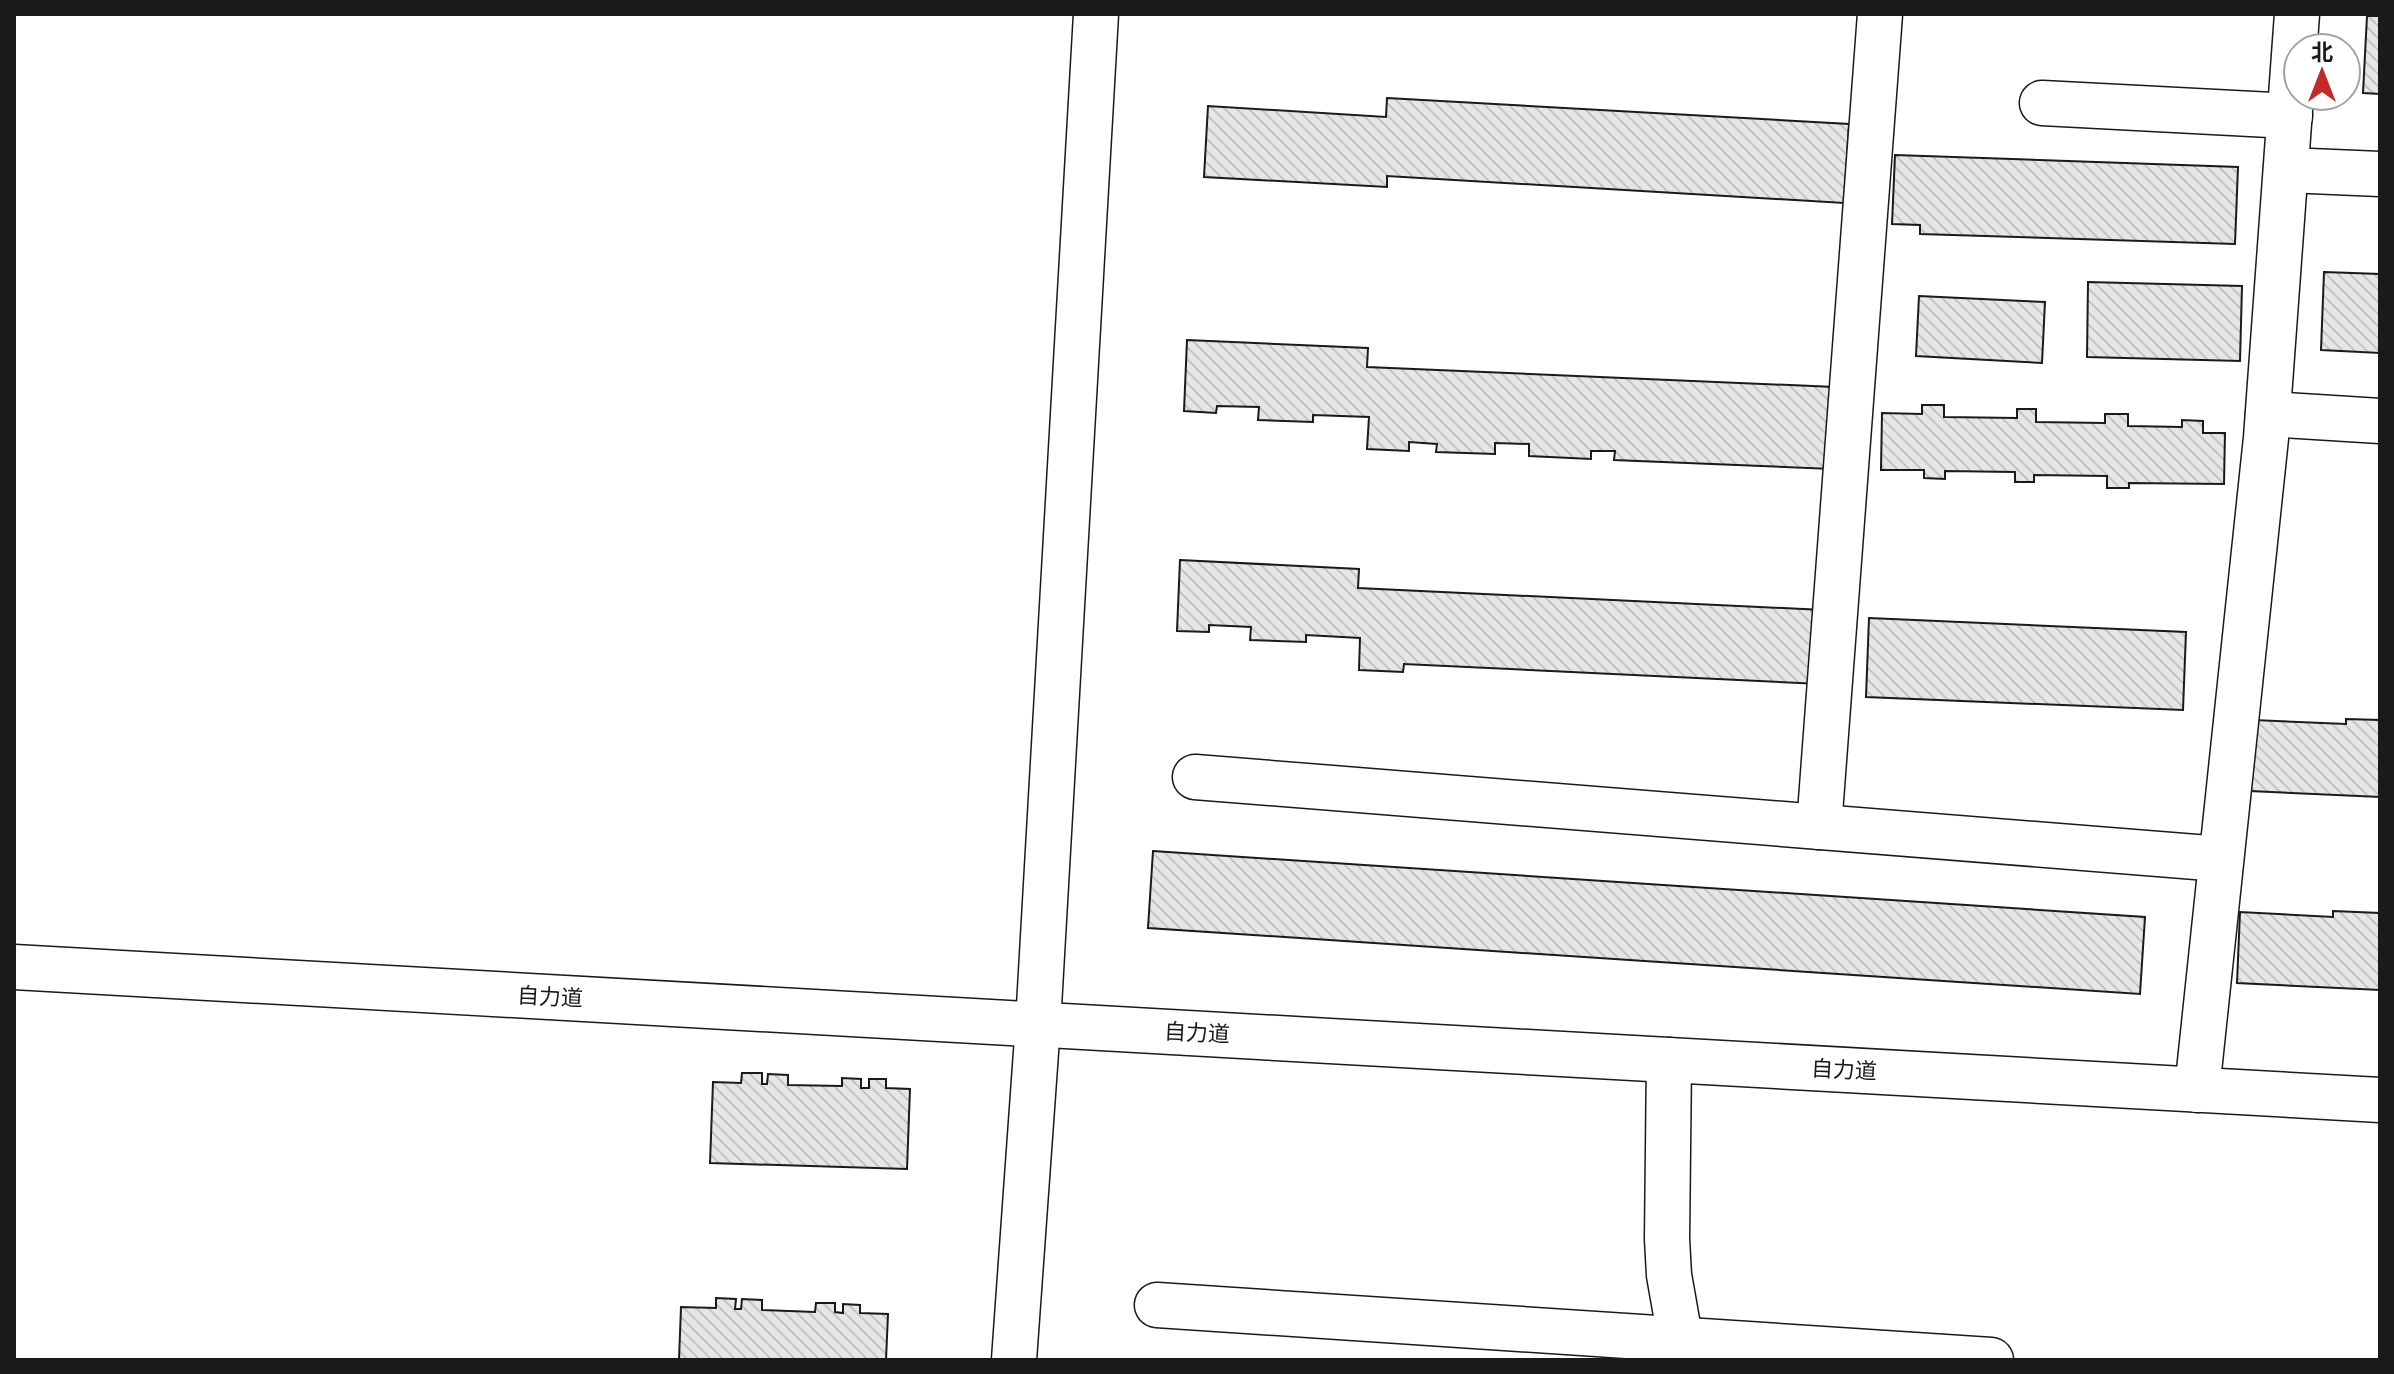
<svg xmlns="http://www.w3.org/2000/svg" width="2394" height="1374" viewBox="0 0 2394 1374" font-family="Helvetica,'Noto Sans SC',sans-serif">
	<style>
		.building { fill: url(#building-back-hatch); stroke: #1a1a1a; stroke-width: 2 }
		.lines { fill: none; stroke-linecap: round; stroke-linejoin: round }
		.minor-casing { stroke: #1a1a1a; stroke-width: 47 }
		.major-casing { stroke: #1a1a1a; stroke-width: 47 }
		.minor { stroke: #fff; stroke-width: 44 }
		.major { stroke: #fff; stroke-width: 44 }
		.labels { text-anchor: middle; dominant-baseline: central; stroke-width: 6; stroke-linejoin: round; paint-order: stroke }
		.street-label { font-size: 22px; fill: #1a1a1a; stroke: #fff }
	</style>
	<defs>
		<pattern id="building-back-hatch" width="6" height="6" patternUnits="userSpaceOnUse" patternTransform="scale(2)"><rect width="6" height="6" fill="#e6e6e6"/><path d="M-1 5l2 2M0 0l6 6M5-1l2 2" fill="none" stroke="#c5c5c5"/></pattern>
	</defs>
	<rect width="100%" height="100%" fill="#fff"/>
	<g class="building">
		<polygon points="2367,16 2380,16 2380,94 2363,93"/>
		<polygon points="1387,98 1849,124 1844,203 1387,176 1387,187 1204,177 1208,106 1386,117"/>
		<polygon points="1895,155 2238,167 2235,244 1920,234 1920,225 1892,224"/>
		<polygon points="2324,272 2380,274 2380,353 2321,350"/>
		<polygon points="2088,282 2242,286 2240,361 2087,357"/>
		<polygon points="1919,296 2045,302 2042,363 1916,356"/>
		<polygon points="1187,340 1368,348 1367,367 1835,387 1832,469 1614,460 1615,451 1591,451 1591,459 1529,456 1529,444 1495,443 1495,454 1436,452 1437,444 1409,442 1409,451 1367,449 1369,417 1313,415 1313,422 1258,420 1259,407 1217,406 1216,413 1184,411"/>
		<polygon points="1922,405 1944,405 1944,417 2017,418 2017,409 2036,409 2036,422 2105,423 2105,414 2128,414 2128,426 2182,427 2182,420 2203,421 2203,433 2225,433 2224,484 2129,483 2129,488 2107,488 2107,476 2034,475 2034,482 2015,482 2015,472 1945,471 1945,479 1924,478 1924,470 1881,470 1882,413 1922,414"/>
		<polygon points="1180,560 1359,569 1358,588 1823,610 1820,684 1404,664 1403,672 1359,670 1360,638 1306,635 1306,642 1250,640 1251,627 1209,625 1209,632 1177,631"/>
		<polygon points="1869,618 2186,632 2183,710 1866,697"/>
		<polygon points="2346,719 2380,720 2380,797 2250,791 2254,720 2346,724"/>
		<polygon points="1153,851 2145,917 2140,994 1148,928"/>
		<polygon points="2333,911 2380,913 2380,990 2237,983 2240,912 2333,917"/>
		<polygon points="742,1073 762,1073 762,1084 767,1084 768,1074 788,1075 788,1085 842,1086 842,1078 861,1079 861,1088 869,1088 869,1079 886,1079 886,1088 910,1089 907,1169 710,1163 713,1082 741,1083"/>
		<polygon points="716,1298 736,1299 735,1309 741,1309 742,1299 762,1300 762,1310 815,1312 816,1303 835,1303 835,1312 843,1313 843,1304 860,1305 860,1313 888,1314 886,1360 679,1360 681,1307 716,1308"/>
	</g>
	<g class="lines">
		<defs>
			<g id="minor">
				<polyline points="2042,103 2290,116"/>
				<polyline points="2286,170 2380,174"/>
				<polyline points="2268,414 2380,421"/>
				<polyline points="1195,777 2221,859"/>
				<polyline points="1819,827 1880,14"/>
				<polyline points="14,967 2380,1100"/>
				<polyline points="1669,1060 1667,1239 1669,1275 1684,1360"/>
				<polyline points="2197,1090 2266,438 2297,14"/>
				<polyline points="1157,1305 1991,1360"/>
			</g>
			<polyline id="major" points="1014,1360 1038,1024 1096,14"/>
		</defs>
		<use href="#minor" class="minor-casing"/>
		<use href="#major" class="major-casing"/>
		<use href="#minor" class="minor"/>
		<use href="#major" class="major"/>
	</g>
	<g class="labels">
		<g class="street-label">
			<text transform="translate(550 997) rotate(3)">自力道</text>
			<text transform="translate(1197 1033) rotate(3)">自力道</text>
			<text transform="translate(1844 1070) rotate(3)">自力道</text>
		</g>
	</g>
	<rect width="2394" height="1374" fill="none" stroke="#1a1a1a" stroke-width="32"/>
	<g transform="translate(2322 72)"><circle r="38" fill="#ffffff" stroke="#a3a3a3" stroke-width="2"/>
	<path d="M0-6L14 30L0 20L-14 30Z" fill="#c62828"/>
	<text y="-12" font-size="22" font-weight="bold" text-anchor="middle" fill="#1a1a1a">北</text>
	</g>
</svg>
